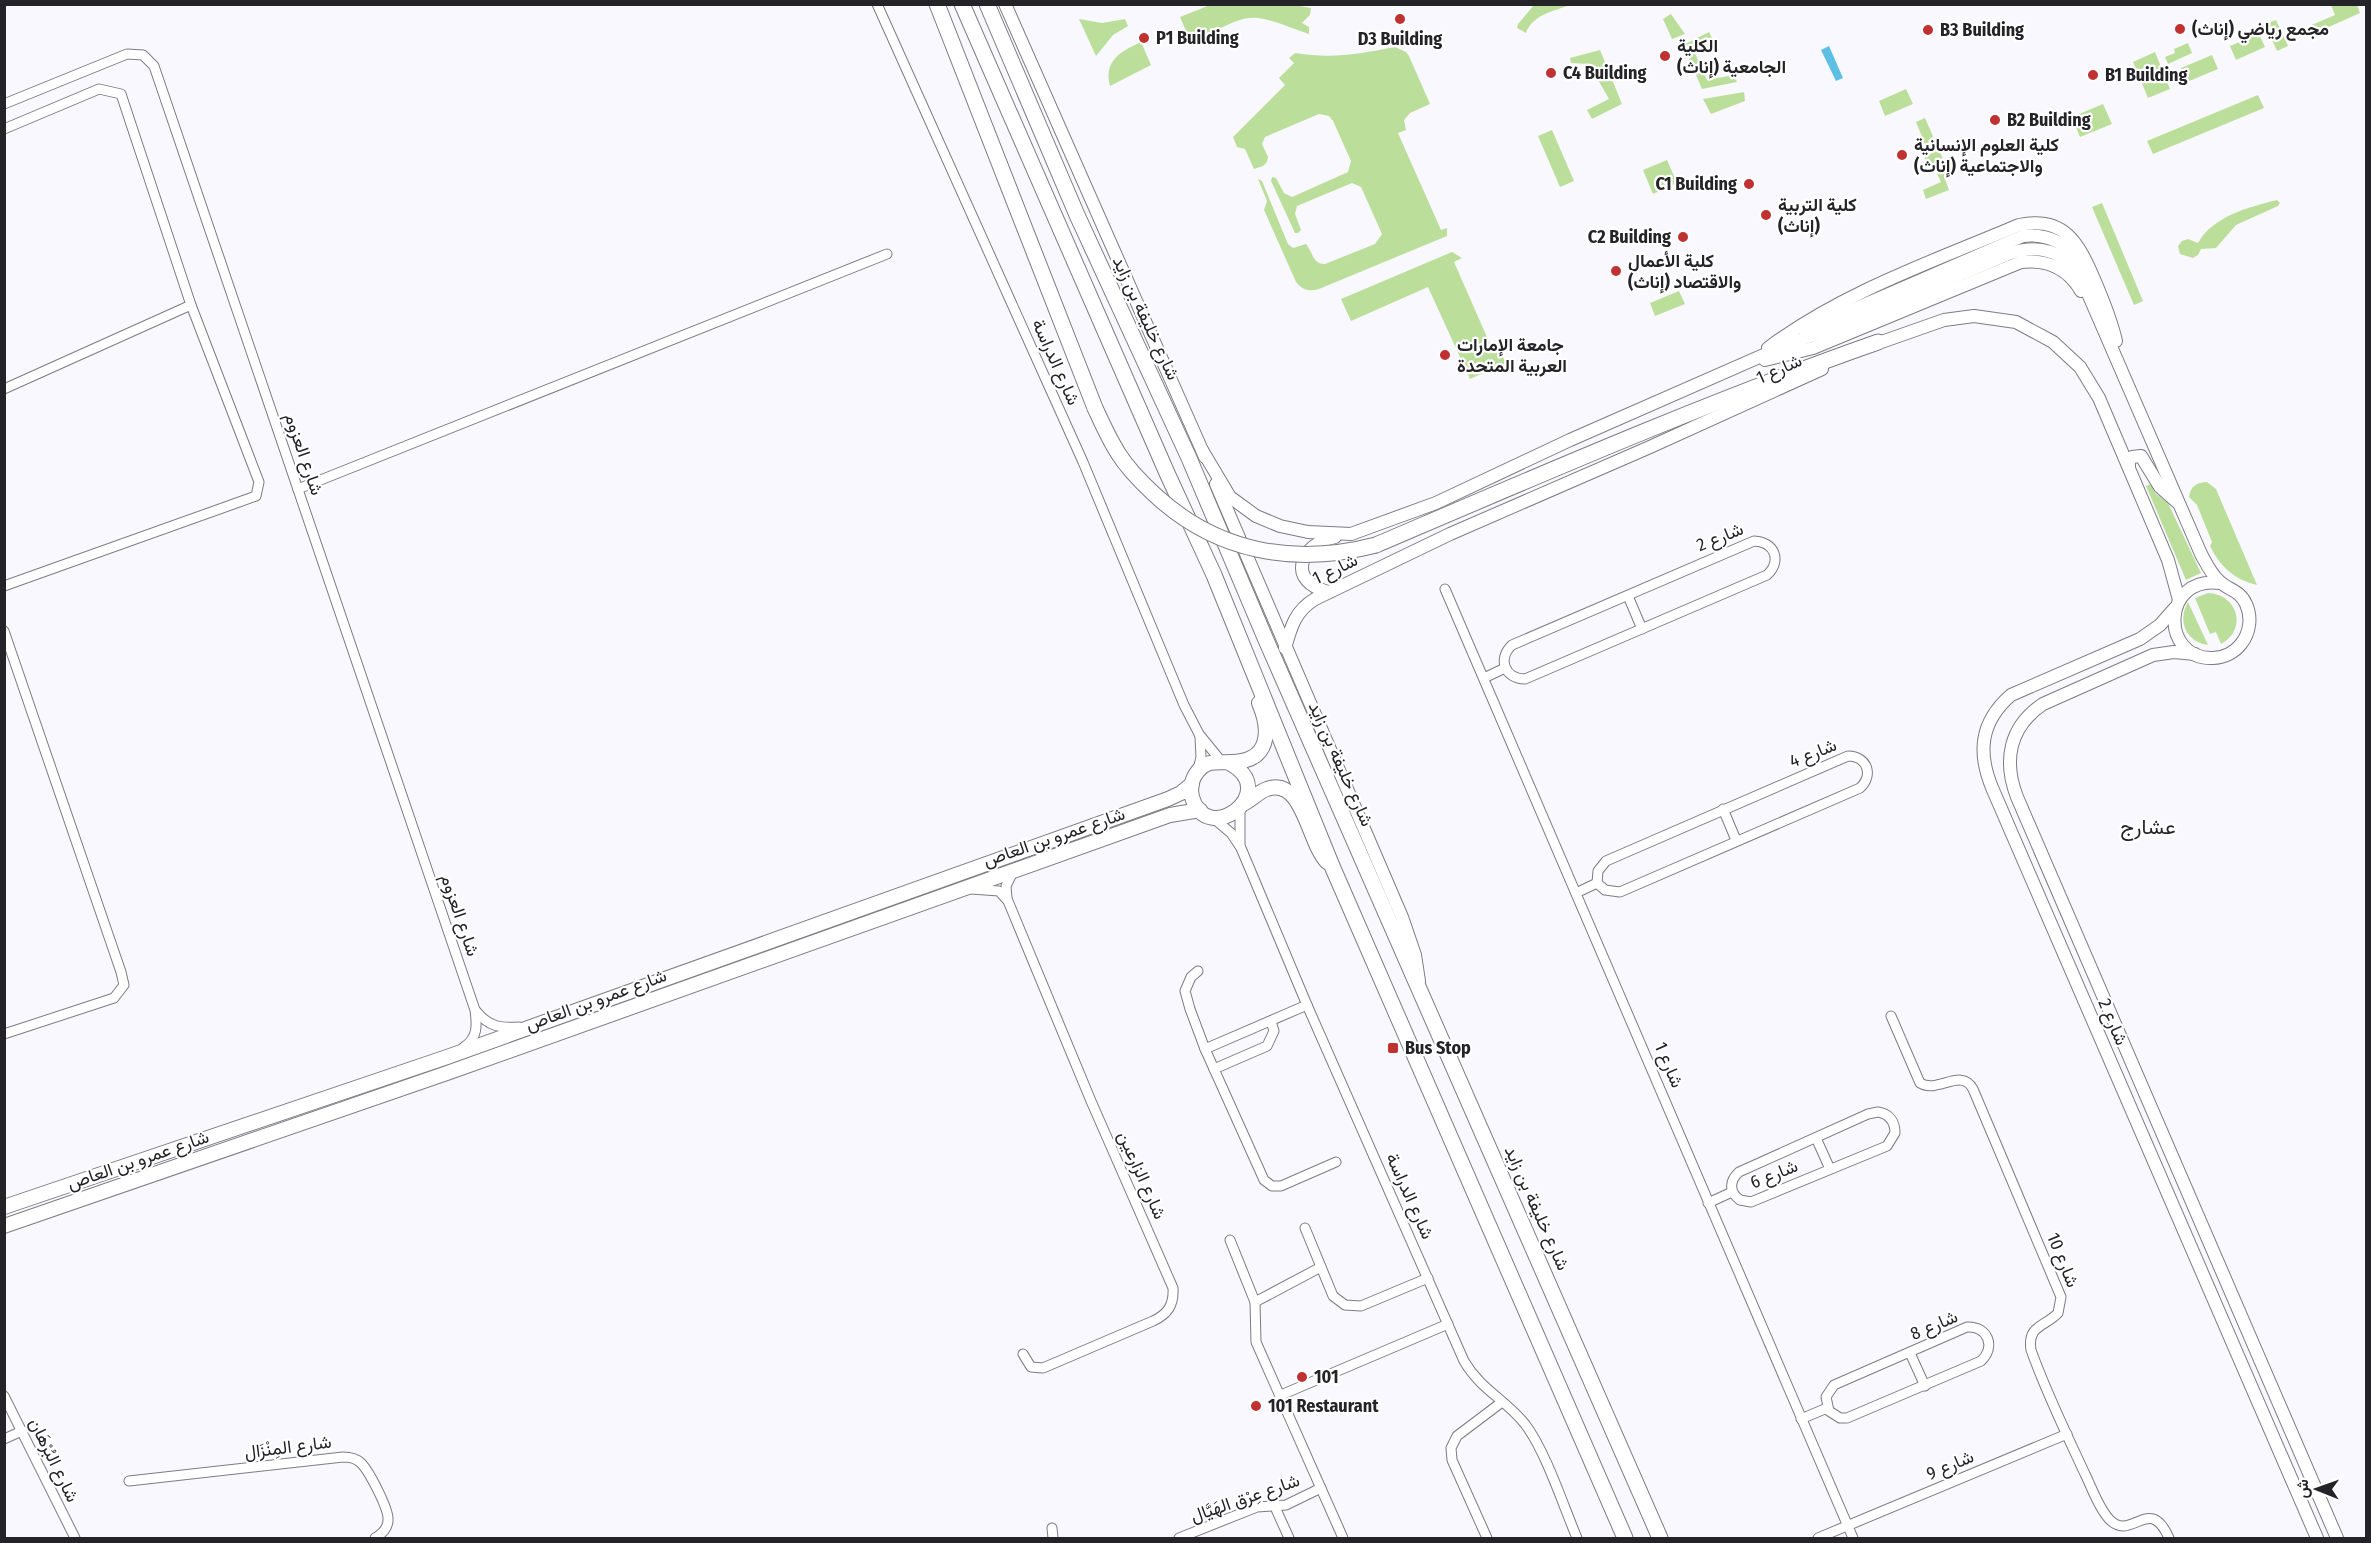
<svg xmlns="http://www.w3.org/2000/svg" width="2371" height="1543" viewBox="0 0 2371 1543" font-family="'Fira Sans Condensed',Vazirmatn,sans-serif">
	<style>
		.green { fill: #bbdf9a }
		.water { fill: #5dbfe4 }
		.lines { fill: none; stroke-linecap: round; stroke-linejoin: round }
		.minor-casing { stroke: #7d7c85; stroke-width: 11 }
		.tertiary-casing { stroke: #7d7c85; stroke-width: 14 }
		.secondary-casing { stroke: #7d7c85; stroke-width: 16 }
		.trunk-casing { stroke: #7d7c85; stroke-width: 17 }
		.minor { stroke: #fff; stroke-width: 9 }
		.tertiary { stroke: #fff; stroke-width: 12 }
		.secondary { stroke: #fff; stroke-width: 14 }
		.trunk { stroke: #fff; stroke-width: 15 }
		.trunk-bridge-casing { stroke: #7d7c85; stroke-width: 17; stroke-linecap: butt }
		.trunk-bridge { stroke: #fff; stroke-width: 15 }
		.poi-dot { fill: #c03132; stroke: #fff; stroke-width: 2 }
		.labels { text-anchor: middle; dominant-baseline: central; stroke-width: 4.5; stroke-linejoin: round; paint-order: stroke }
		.poi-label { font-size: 18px; font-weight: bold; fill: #242327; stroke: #fff; text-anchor: start }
		.street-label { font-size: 18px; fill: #242327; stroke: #fff }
		.quarter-label { font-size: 21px; fill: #242327; stroke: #fff }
	</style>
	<rect width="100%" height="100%" fill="#f9f8fe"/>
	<g class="green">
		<path d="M1294 5 1311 8 1310 15 1302 23 1309 27V34C1293 29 1275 20 1258 18 1236 15 1211 35 1192 45L1180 17 1210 5Z"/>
		<path d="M1534 5V4L1570 5C1554 11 1532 15 1526 33L1517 28 1518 24Z"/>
		<polygon points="2331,5 2357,5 2360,13 2311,35 2307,27 2335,15"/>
		<polygon points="1671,14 1685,34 1672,39 1663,19"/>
		<polygon points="1079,19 1102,23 1125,19 1128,26 1113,35 1096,56"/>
		<polygon points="2276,20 2288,46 2277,51 2265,24"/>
		<polygon points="1709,32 1714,42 1694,51 1707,80 1734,75 1737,82 1702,89 1683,45"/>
		<polygon points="2259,34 2265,47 2236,60 2230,46"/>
		<path d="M1141 42 1151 65 1110 86C1103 61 1121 51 1141 42Z"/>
		<polygon points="2188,43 2192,53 2168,64 2165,57 2175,53 2174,49"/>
		<path d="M1395 47 1406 52 1409 56 1430 104 1410 113 1404 120 1406 130 1398 133 1441 230 1447 228V236L1319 289C1310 292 1302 290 1296 282L1264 210 1267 201 1258 179 1262 181 1288 244 1293 248 1306 244C1313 252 1312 264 1325 264L1375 244 1382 234 1361 187 1352 183 1297 206 1295 214 1301 230 1298 233H1295L1271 181 1272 177 1276 178 1284 193 1292 197 1348 172 1351 161 1333 121 1329 116 1319 114 1265 137 1262 144 1268 157 1267 162 1263 166 1254 169 1245 149 1237 147 1233 137 1285 85 1279 78 1294 63 1289 58 1295 53C1333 59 1358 54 1395 47Z"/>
		<polygon points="1600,50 1622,104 1592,119 1587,110 1609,99 1589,64 1571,63 1570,58"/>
		<polygon points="2155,52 2170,89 2148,98 2133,62"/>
		<polygon points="2212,55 2218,69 2187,82 2181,68"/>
		<polygon points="1906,89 1913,104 1885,116 1879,101"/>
		<polygon points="1744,92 1745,101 1711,114 1703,99"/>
		<polygon points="2258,95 2264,108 2153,154 2147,141"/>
		<polygon points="2103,104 2112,124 2080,137 2072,117"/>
		<polygon points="1925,118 1943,159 1928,166 1920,146 1925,144 1916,122"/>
		<polygon points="1552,130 1574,181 1560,187 1538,136"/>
		<polygon points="1667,160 1677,183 1653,194 1643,170"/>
		<polygon points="1945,164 1951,176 1945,179 1949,190 1926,199 1923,190 1941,182 1935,169"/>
		<path d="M2277 200 2280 203 2278 206 2236 225 2216 248 2201 249 2198 255 2193 258 2180 254 2178 246 2182 241 2188 239 2198 243C2213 216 2249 207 2277 200Z"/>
		<polygon points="2102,203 2143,301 2134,305 2092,207"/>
		<polygon points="1452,252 1462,258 1454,262 1494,353 1500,351 1506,363 1470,379 1428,287 1351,321 1341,299"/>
		<polygon points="1679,291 1685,304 1655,316 1650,303"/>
		<path d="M2207 482 2216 489 2257 585C2235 580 2220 567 2210 546L2212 542 2197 505 2189 497C2190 487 2197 482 2207 482Z"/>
		<polygon points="2151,484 2155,493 2168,503 2201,573 2186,580 2146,486"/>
		<path d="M2208 593C2238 594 2248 630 2221 644L2216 632 2210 634 2195 598Z"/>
		<path d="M2188 602 2208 645C2186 642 2177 621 2188 602Z"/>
	</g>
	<polygon class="water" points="1829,46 1843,78 1836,81 1821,50"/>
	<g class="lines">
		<defs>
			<g id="minor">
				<polyline points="877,4 1083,462 1184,705 1199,734 1221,761"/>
				<path d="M4 104 127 54 143 55 154 66 475 1010C477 1025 478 1038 464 1047"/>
				<polyline points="4,129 99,89 121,94 191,305 259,482 256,496 4,586"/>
				<polyline points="4,389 191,305"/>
				<polyline points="298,489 887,254"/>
				<path d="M1754 541C1775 542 1782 561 1767 575L1525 679C1505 679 1497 659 1512 645Z"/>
				<polyline points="1445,589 1853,1538"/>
				<polyline points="1628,596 1642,629"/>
				<polyline points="4,631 121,972 124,985 114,998 4,1034"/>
				<polyline points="1484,678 1505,668"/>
				<path d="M1848 756C1867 756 1874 775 1860 788L1620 892 1605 890 1597 883 1598 871 1606 861Z"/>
				<polyline points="1198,770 1201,757 1200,737"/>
				<polyline points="1240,809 1240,846"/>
				<polyline points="1723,809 1736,840"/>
				<path d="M1212 817 1231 833 1241 848 1307 1005 1464 1361C1481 1390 1505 1399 1525 1424 1546 1452 1563 1505 1577 1538"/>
				<path d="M971 889 999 891 1008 901 1091 1101 1173 1288C1174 1305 1168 1314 1153 1321L1043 1368 1031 1367 1023 1354"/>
				<polyline points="1576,893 1597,883"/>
				<polyline points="1007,898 1006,886 1014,870"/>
				<polyline points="1198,971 1191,977 1185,991 1190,1009 1205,1049 1264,1180 1272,1186 1281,1186 1336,1162"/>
				<path d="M476 1011C489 1027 500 1028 519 1027"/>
				<path d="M1891 1016 1920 1083C1938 1094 1961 1067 1973 1089L2061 1297 2058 1313C2045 1327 2027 1325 2031 1350 2046 1392 2066 1433 2085 1474 2092 1488 2098 1507 2109 1519 2132 1543 2149 1493 2169 1538"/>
				<polyline points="1205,1049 1307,1005"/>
				<polyline points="1214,1069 1267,1046 1274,1031 1271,1021"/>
				<path d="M1878 1112C1889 1114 1895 1121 1895 1133L1887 1146 1751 1202 1740 1200C1729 1192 1729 1181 1739 1172L1868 1114Z"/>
				<polyline points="1816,1138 1830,1169"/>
				<polyline points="1708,1203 1732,1192"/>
				<polyline points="1305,1228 1333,1296 1345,1305 1361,1306 1428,1278"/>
				<polyline points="1230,1240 1255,1302 1256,1342 1343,1538"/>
				<polyline points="1255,1302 1321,1267"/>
				<path d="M1967 1327C1988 1326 1996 1347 1981 1361L1847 1418H1840L1829 1411 1826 1397 1834 1385Z"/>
				<polyline points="1910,1353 1925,1386"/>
				<polyline points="1281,1395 1448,1324"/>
				<polyline points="4,1396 75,1538"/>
				<polyline points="1801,1419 1827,1408"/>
				<polyline points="4,1439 22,1431"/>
				<path d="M129 1481 343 1457C350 1457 356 1458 361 1463 369 1471 389 1509 388 1520 388 1529 382 1534 375 1538"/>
				<polyline points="1275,1507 1289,1538"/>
				<polyline points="1052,1528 1053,1538"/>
				<polyline points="1179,1538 1257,1507 1286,1505 1321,1488"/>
				<polyline points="1487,1538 1452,1460 1451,1448 1457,1436 1502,1402"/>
				<polyline points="1818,1538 2067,1434"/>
			</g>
			<g id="tertiary">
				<polyline points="1005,4 1205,457"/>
				<path d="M1806 332 1838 316 2023 236C2047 233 2069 244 2082 264"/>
				<polyline points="1870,346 1944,320 1974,316 2016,322 2053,342 2080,367 2099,398 2168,560 2179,600"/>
				<path d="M1768 348C1843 292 1934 261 2019 225 2064 216 2078 242 2094 279 2103 300 2111 319 2116 341"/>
				<path d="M1765 360 1813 348 2021 262C2046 259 2068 268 2081 291"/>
				<path d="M1202 450 1230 497 1256 516 1280 526 1308 532 1351 534 1436 503 1570 440 1791 343 1842 325 2011 253C2039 244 2063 251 2080 275L2201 554C2206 563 2211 574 2219 581 2228 590 2240 590 2246 604 2252 617 2250 633 2241 644 2235 652 2224 658 2213 658 2160 660 2161 575 2220 583"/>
				<polyline points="2129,467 2129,461 2132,457 2141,456 2160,487 2177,502"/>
				<polyline points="1216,484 1402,917 1415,955 1419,981"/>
				<path d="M1329 592C1286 582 1299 544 1335 537"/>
				<path d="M2175 608 2160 625 2140 639 2011 695C1980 722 1977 753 1993 790L2317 1538"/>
				<path d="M1285 648C1291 627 1295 611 1315 599L1450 534 1650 447 1822 369"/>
				<path d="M2195 654 2174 652 2153 655 2043 704C2009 727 2003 761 2017 797L2337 1538"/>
			</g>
			<g id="secondary">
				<path d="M1229 763C1283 791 1207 849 1192 797 1190 788 1192 778 1198 771 1208 759 1218 763 1231 762 1270 762 1271 731 1259 703"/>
				<path d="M1243 804C1252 800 1258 792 1267 789 1303 776 1308 843 1327 862"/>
				<polyline points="4,1207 447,1057 1168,799 1181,793 1192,784"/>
				<polyline points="4,1226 447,1073 1170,815 1200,810"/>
			</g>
			<g id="trunk">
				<polyline points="937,4 1095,408"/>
				<polyline points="962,4 1167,473 1214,575 1332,866 1625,1538"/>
				<polyline points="987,4 1077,215 1189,458 1266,640 1660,1538"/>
				<path d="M1376 545C1542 474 1707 402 1878 342"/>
			</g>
		</defs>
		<use href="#minor" class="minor-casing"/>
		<use href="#tertiary" class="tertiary-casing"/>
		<use href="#secondary" class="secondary-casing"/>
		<use href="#trunk" class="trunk-casing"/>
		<use href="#minor" class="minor"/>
		<use href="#tertiary" class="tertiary"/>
		<use href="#secondary" class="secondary"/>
		<use href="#trunk" class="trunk"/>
		<defs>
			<path id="trunk-bridge" d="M1095 408C1102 423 1109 439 1118 453 1128 469 1141 482 1154 494 1217 553 1295 566 1376 545"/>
		</defs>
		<use href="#trunk-bridge" class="trunk-bridge-casing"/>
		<use href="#trunk-bridge" class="trunk-bridge"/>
	</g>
	<g class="poi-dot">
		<circle cx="1400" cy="19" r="6"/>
		<circle cx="2180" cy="29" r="6"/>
		<circle cx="1928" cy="30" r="6"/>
		<circle cx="1144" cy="38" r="6"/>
		<circle cx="1665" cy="56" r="6"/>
		<circle cx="1551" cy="73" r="6"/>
		<circle cx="2093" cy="75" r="6"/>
		<circle cx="1995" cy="120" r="6"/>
		<circle cx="1902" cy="155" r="6"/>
		<circle cx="1749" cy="184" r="6"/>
		<circle cx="1766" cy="215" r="6"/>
		<circle cx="1683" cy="237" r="6"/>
		<circle cx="1616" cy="271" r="6"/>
		<circle cx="1445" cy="355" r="6"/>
		<rect x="1387" y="1042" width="12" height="12" rx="3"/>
		<circle cx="1302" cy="1377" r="6"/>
		<circle cx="1256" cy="1406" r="6"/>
	</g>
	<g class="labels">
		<g class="poi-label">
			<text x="2192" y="29">مجمع رياضي (إناث)</text>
			<text x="1940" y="30">B3 Building</text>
			<text x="1156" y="38">P1 Building</text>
			<text x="1400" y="39" text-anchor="middle">D3 Building</text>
			<text x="1677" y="46">الكلية<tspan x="1677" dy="21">الجامعية (إناث)</tspan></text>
			<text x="1563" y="73">C4 Building</text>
			<text x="2105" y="75">B1 Building</text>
			<text x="2007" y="120">B2 Building</text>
			<text x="1914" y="145">كلية العلوم الإنسانية<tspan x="1914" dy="21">والاجتماعية (إناث)</tspan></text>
			<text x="1737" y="184" text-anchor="end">C1 Building</text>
			<text x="1778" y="205">كلية التربية<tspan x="1778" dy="21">(إناث)</tspan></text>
			<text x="1671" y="237" text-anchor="end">C2 Building</text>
			<text x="1628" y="261">كلية الأعمال<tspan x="1628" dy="21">والاقتصاد (إناث)</tspan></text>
			<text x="1457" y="345">جامعة الإمارات<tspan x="1457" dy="21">العربية المتحدة</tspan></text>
			<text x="1405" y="1048">Bus Stop</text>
			<text x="1314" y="1377">101</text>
			<text x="1268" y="1406">101 Restaurant</text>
		</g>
		<g class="street-label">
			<text transform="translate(1146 318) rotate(65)">شارع خليفة بن زايد</text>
			<text transform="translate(1056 362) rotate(66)">شارع الدراسة</text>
			<text transform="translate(1779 369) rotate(-24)">شارع 1</text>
			<text transform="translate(304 454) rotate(71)">شارع العزوم</text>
			<text transform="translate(1720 537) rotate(-22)">شارع 2</text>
			<text transform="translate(1335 569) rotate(-26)">شارع 1</text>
			<text transform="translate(1813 753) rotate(-22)">شارع 4</text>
			<text transform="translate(1341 764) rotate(66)">شارع خليفة بن زايد</text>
			<text transform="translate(1054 837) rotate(-19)">شارع عمرو بن العاص</text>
			<text transform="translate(460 915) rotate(71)">شارع العزوم</text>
			<text transform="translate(596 1000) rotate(-20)">شارع عمرو بن العاص</text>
			<text transform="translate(2113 1022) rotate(67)">شارع 2</text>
			<text transform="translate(1669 1065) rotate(67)">شارع 1</text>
			<text transform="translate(138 1160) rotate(-19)">شارع عمرو بن العاص</text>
			<text transform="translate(1774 1174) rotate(-22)">شارع 6</text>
			<text transform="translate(1142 1175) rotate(66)">شارع الزارعين</text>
			<text transform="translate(1410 1196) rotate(66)">شارع الدراسة</text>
			<text transform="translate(1537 1208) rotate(66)">شارع خليفة بن زايد</text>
			<text transform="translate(2063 1260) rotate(68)">شارع 10</text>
			<text transform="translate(1934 1325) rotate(-23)">شارع 8</text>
			<text transform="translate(288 1447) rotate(-7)">شارع المِنْزَال</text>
			<text transform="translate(54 1460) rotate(64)">شارع البُرْهَان</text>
			<text transform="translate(1950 1465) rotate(-23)">شارع 9</text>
			<text transform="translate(1245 1498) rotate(-19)">شارع عِرْق الهَيَّال</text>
		</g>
		<g class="quarter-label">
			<text x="2148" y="827">عشارج</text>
		</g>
	</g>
	<rect width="2371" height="1543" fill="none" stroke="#242327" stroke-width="12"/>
	<g transform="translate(2317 1489) rotate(271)" stroke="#ffffff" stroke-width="4.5" paint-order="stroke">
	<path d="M0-4.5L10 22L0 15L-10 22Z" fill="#242327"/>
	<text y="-9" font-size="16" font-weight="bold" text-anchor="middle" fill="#242327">ش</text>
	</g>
</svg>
